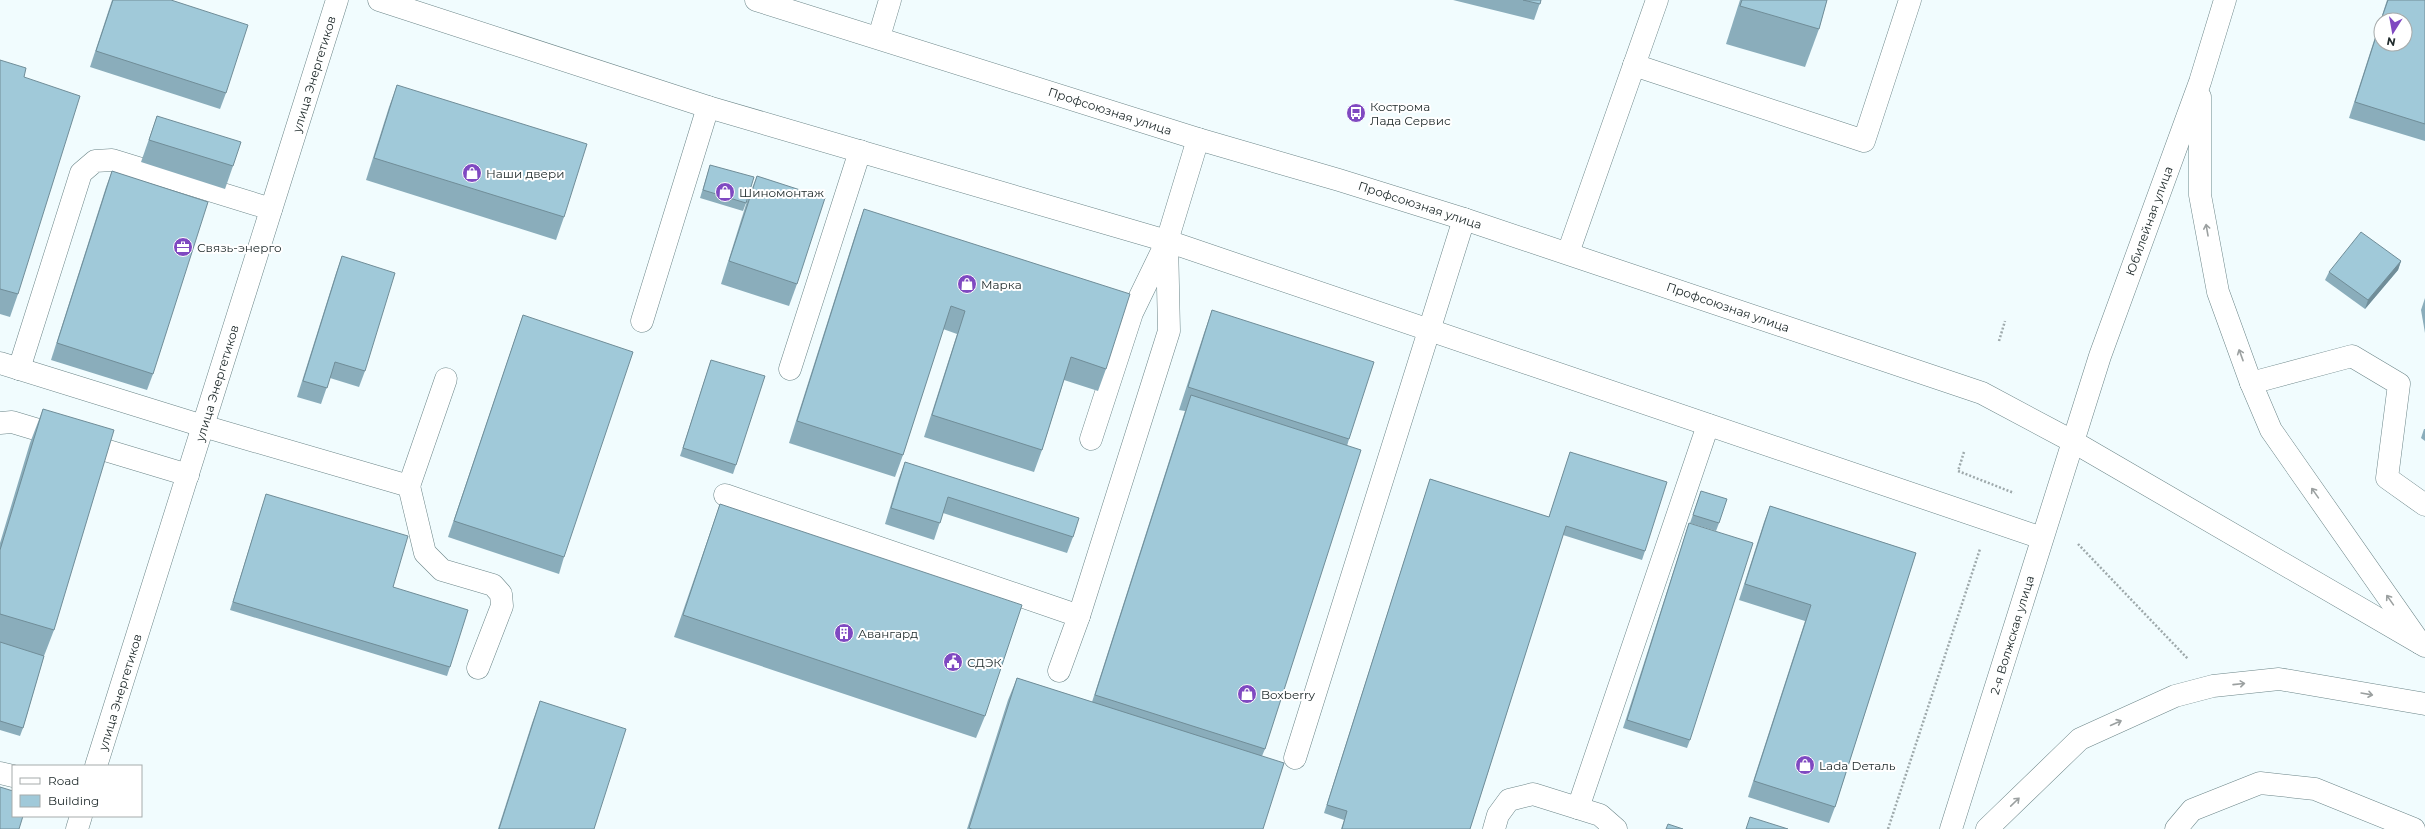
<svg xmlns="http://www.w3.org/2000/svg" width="2425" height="829" viewBox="0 0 2425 829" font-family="Montserrat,sans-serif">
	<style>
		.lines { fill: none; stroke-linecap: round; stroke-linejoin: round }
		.minor-casing { stroke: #6b8588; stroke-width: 23 }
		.highway-casing { stroke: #6b8588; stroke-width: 23 }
		.path { stroke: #9ea9ab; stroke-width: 2.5; stroke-dasharray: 2 2; stroke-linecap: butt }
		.minor { stroke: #fff; stroke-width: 22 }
		.highway { stroke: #fff; stroke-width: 22 }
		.wall { fill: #8aadbb; fill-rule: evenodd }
		.shaded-wall { fill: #708d98 }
		.building { fill: #a0c9d9; stroke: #708d98 }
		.oneway { stroke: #9ba0a0 }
		.labels { text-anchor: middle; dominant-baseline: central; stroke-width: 4; stroke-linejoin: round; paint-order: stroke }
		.street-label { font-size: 12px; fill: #212c2d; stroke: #fff }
		.poi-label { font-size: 12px; fill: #212c2d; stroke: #fff; text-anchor: start }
	</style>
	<rect width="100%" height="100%" fill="#f1fcfe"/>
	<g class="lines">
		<defs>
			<g id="minor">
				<polyline points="379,0 708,107 1167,241 2042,538"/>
				<polyline points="879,37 890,0"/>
				<polyline points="1634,65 1864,141 1910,0"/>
				<polyline points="2200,97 2200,195 2218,292 2251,383 2271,430 2420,643"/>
				<polyline points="1568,253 1657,0"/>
				<polyline points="642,321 708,107"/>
				<polyline points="0,363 203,426 409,486 425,553 442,570 493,585 501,594 502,606 478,668"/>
				<polyline points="19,369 81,173 95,161 112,160 271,209"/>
				<polyline points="790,369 860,151"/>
				<polyline points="2251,383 2352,356 2399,384 2387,478 2425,505"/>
				<polyline points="0,423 12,422 188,475"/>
				<polyline points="1091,439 1132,313 1167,241 1198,139"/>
				<polyline points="409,486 446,379"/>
				<polyline points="725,495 1079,616"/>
				<polyline points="1059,671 1079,616 1169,331 1167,241"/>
				<polyline points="1295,758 1464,219"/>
				<polyline points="96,766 337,0"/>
				<polyline points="0,773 13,776"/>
				<polyline points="1578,808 1708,425"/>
				<polyline points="77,829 81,816"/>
				<polyline points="1494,829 1498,815 1509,800 1533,794 1600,815 1616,829"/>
				<polyline points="1951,829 2100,356 2200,82 2225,0"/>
				<polyline points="1987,829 2080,739 2175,696 2213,686 2279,679 2425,704"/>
				<polyline points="2176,829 2192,810 2260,783 2315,789 2414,829"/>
			</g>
			<polyline id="highway" points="756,0 1198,139 1339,180 1464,219 1982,393 2072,441 2425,646"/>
		</defs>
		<use href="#minor" class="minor-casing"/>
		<use href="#highway" class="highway-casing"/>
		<g class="path">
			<polyline points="1999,341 2005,321"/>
			<polyline points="1964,452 1958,471 2014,493"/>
			<polyline points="2078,544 2188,659"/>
			<polyline points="1888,829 1980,549"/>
		</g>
		<use href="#minor" class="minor"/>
		<use href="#highway" class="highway"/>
	</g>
	<g class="wall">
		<polygon points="112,0 171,0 226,93 220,109 90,67"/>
		<polygon points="1453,0 1541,0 1534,20"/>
		<polygon points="1740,0 1827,0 1819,29 1805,67 1726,44"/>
		<path d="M2387 0H2425V141L2349 118ZM2381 20H2405L2381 44Z"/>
		<polygon points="0,60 24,77 18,294 10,317 0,314"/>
		<polygon points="397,85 564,217 556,240 366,180 389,107"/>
		<polygon points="157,116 233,166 225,189 141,162"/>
		<polygon points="710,165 746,203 743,211 700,198"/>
		<polygon points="112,171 153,374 147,390 51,360 106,187"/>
		<polygon points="757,176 797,284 789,306 721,284 748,198"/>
		<polygon points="864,209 1106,369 1098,391 1064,380 1042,450 1034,472 924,437 957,334 943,329 903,455 895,477 789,443 856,232"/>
		<polygon points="342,256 365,371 359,387 330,378 321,404 297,397 336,273"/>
		<polygon points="2401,261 2398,270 2365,309 2325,280 2329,272"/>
		<polygon points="2425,298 2425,333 2421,310"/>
		<polygon points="1212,310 1349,439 1347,446 1265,749 1262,756 1263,829 967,829 1008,700 1017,678 1092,702 1185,411 1179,410 1204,333"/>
		<polygon points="523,315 564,557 559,574 448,537"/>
		<polygon points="711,360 736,465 733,474 680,456"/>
		<polygon points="43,409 54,630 44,656 23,728 20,736 0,730 0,543 30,443"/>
		<polygon points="2424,429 2425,429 2425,441 2421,438"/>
		<polygon points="1570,452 1645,551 1642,560 1563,535 1470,829 1341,829 1344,820 1324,813 1430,479 1549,517"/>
		<polygon points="905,462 1073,537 1067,553 943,513 934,540 885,524 899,478"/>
		<polygon points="1701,491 1719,523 1716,531 1690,523"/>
		<polygon points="266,494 393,587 450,667 447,676 230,610"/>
		<polygon points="720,504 985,716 976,738 674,637"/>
		<polygon points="1770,506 1916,553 1835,807 1829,823 1748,797 1805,621 1739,600 1764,522"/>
		<polygon points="1689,523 1690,740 1687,748 1623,728"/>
		<polygon points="540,701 594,829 498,829 532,723"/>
	</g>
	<polygon class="shaded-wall" points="2401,261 2398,270 2365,309 2368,300"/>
	<g class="building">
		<polygon points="113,0 171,0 248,25 226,93 96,51"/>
		<polygon points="1523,0 1541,0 1540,4"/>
		<polygon points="1742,0 1827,0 1819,29 1740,6"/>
		<polygon points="2388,0 2425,0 2425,124 2355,102 2381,21 2381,44 2405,44 2405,20 2381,20"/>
		<polygon points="0,60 26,68 24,77 80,96 18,294 0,289"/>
		<polygon points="397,85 587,144 564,217 374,158"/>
		<polygon points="157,116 241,142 233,166 149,140"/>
		<polygon points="710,165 754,177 746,203 703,190"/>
		<polygon points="112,171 208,202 153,374 57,343"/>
		<polygon points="757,176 825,198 797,284 729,261"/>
		<polygon points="864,209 1130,294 1106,369 1071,357 1042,450 932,415 965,311 951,306 903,455 797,421"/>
		<polygon points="2361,232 2401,261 2368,300 2329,272"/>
		<polygon points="342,256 395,273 365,371 335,362 327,388 303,381"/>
		<polygon points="1212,310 1374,362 1349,439 1188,387"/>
		<polygon points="523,315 633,352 564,557 454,521"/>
		<polygon points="711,360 765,376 736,465 683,448"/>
		<polygon points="1191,395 1361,450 1265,749 1095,695"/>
		<polygon points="43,409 114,430 54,630 0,614 0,550"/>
		<polygon points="1570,452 1667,482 1645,551 1566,526 1470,829 1342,829 1347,811 1327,805 1430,479 1549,517"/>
		<polygon points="905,462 1079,518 1073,537 948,497 940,523 891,508"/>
		<polygon points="1701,491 1727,499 1719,523 1693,515"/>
		<polygon points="266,494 408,536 393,587 468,610 450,667 233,602"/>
		<polygon points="720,504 1022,605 985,716 683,615"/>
		<polygon points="1770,506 1916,553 1835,807 1754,781 1811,605 1745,584"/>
		<polygon points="1689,523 1753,543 1690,740 1627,720"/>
		<polygon points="0,642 44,656 23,728 0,721"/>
		<polygon points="1017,678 1284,763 1263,829 972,829 969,828"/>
		<polygon points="540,701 626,729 594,829 499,829"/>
		<polygon points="0,787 13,791 13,816 23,816 19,829 0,829"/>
		<polygon points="1750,817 1788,829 1746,829"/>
		<polygon points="1668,824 1683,829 1666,829"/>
	</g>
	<defs><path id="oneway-shaft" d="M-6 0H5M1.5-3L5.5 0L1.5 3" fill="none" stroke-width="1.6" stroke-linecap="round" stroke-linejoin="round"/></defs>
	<g class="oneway">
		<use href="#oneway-shaft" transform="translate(2207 230) rotate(-100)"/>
		<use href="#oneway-shaft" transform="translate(2241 355) rotate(-110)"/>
		<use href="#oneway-shaft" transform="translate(2315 493) rotate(-125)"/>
		<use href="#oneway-shaft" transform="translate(2390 600) rotate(-125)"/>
		<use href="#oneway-shaft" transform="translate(2239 684) rotate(-6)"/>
		<use href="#oneway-shaft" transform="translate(2367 694) rotate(10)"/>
		<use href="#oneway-shaft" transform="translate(2116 723) rotate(-24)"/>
		<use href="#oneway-shaft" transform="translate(2015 802) rotate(-44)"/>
	</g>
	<defs>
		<symbol id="bus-disc" viewBox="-11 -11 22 22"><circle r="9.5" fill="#7f49c1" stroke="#fff"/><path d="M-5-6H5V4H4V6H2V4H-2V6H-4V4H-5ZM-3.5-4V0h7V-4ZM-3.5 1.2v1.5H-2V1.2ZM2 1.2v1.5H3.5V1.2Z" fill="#fff"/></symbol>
		<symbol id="shop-disc" viewBox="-11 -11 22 22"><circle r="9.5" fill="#7f49c1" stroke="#fff"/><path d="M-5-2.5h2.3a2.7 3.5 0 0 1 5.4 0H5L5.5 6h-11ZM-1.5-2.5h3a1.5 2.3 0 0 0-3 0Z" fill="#fff"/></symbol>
		<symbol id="office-disc" viewBox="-11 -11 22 22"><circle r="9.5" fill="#7f49c1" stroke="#fff"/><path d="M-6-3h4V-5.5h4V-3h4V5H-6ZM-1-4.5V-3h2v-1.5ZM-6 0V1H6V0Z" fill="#fff"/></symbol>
		<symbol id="building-disc" viewBox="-11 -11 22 22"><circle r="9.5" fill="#7f49c1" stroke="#fff"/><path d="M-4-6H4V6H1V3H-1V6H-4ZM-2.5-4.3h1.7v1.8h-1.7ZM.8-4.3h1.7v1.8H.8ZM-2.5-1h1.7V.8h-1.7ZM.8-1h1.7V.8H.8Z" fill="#fff"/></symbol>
		<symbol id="civic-disc" viewBox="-11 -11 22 22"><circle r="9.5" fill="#7f49c1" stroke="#fff"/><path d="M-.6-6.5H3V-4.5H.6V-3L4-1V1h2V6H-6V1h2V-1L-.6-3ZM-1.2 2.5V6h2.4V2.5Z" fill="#fff"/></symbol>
	</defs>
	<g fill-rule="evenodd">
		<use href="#bus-disc" x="1345" y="102" width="22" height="22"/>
		<use href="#shop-disc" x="461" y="162" width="22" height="22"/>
		<use href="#shop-disc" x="714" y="181" width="22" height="22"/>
		<use href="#office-disc" x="172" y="236" width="22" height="22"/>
		<use href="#shop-disc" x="956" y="273" width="22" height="22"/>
		<use href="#building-disc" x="833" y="622" width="22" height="22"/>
		<use href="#civic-disc" x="942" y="651" width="22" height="22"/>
		<use href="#shop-disc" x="1236" y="683" width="22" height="22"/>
		<use href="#shop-disc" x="1794" y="754" width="22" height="22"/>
	</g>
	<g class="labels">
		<g class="street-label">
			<text transform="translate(314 74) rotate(-73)">улица Энергетиков</text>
			<text transform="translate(1110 111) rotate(18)">Профсоюзная улица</text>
			<text transform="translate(1420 205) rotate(18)">Профсоюзная улица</text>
			<text transform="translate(2149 221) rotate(-70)">Юбилейная улица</text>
			<text transform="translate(1728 307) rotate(19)">Профсоюзная улица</text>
			<text transform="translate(217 383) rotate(-73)">улица Энергетиков</text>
			<text transform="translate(2012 635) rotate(-73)">2-я Волжская улица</text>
			<text transform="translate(120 692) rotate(-73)">улица Энергетиков</text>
		</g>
		<g class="poi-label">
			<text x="1370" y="106">Кострома<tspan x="1370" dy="14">Лада Сервис</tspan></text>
			<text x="486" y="173">Наши двери</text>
			<text x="739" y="192">Шиномонтаж</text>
			<text x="197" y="247">Связь-энерго</text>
			<text x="981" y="284">Марка</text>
			<text x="858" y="633">Авангард</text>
			<text x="967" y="662">СДЭК</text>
			<text x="1261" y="694">Boxberry</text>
			<text x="1819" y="765">Lada Dеталь</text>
		</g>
	</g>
	<rect x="12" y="765" width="130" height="52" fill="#ffffff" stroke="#a6abab"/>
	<rect x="20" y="778" width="20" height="6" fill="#ffffff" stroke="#a6abab"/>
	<text x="48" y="785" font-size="12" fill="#212c2d">Road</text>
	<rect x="20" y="795" width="20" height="12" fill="#a0c9d9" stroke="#a6abab"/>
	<text x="48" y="805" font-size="12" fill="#212c2d">Building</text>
	<g transform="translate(2393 32) rotate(191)"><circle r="19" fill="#ffffff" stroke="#a6abab"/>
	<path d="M0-3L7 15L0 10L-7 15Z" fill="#7f49c1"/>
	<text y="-6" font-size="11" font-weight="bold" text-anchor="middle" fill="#212c2d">N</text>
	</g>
</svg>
